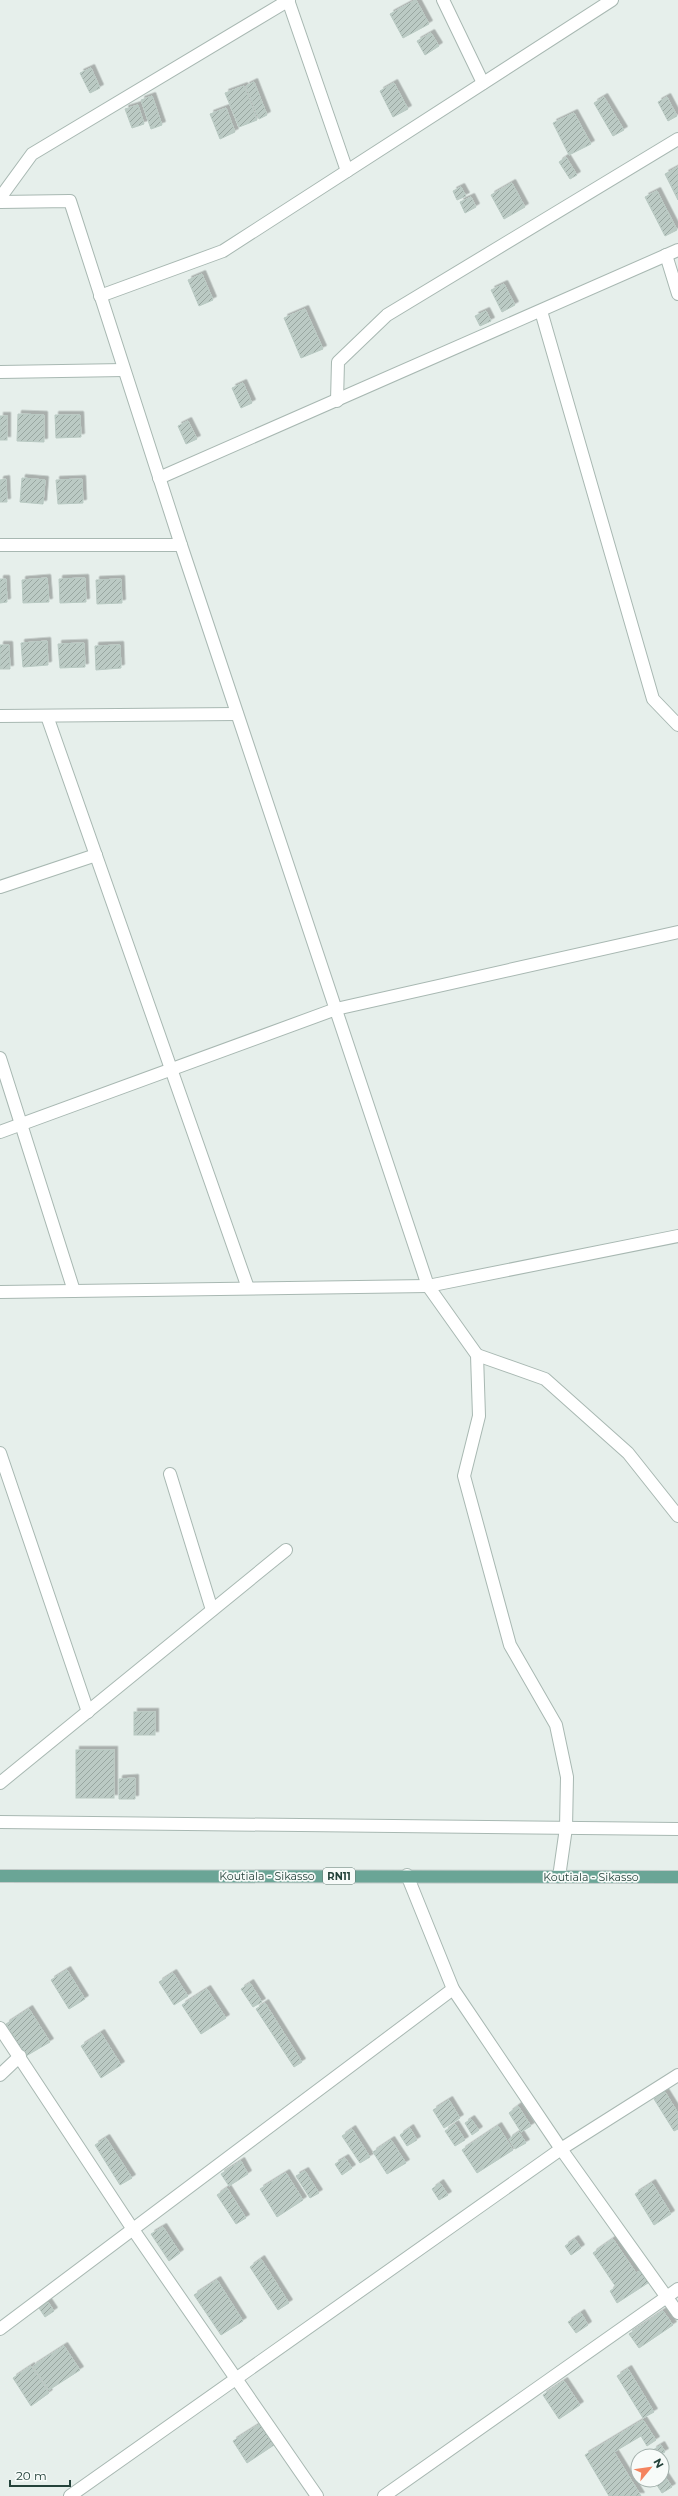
<svg xmlns="http://www.w3.org/2000/svg" width="678" height="2496" viewBox="0 0 678 2496" font-family="Montserrat,sans-serif">
	<style>
		.building { fill: url(#building-hatch); stroke: #b8c9c2; filter: url(#shadow) }
		.lines { fill: none; stroke-linecap: round; stroke-linejoin: round }
		.lane-casing { stroke: #a8b8b2; stroke-width: 14 }
		.street-casing { stroke: #a8b8b2; stroke-width: 14 }
		.primary-casing { stroke: #c2cac8; stroke-width: 14 }
		.lane { stroke: #fff; stroke-width: 12 }
		.street { stroke: #fff; stroke-width: 12 }
		.primary { stroke: #6aa596; stroke-width: 12 }
		.labels { text-anchor: middle; dominant-baseline: central; stroke-width: 3.5; stroke-linejoin: round; paint-order: stroke }
		.shield { fill: #f7fbf9; stroke: #637a73; stroke-width: 1 }
		.shield-label { font-size: 10px; font-weight: bold; fill: #24423a }
		.street-label { font-size: 11px; fill: #24423a; stroke: #f7fbf9 }
	</style>
	<defs>
		<pattern id="building-hatch" width="6" height="6" patternUnits="userSpaceOnUse"><rect width="6" height="6" fill="#bbcac4"/><path d="M-1 1l2-2M0 6l6-6M5 7l2-2" fill="none" stroke="#98a6a0"/></pattern>
		<filter id="shadow"><feDropShadow dx="3.5" dy="-3.5" stdDeviation="0" flood-color="#0004"/></filter>
	</defs>
	<rect width="100%" height="100%" fill="#e6efeb"/>
	<g class="building">
		<polygon points="416,0 429,24 403,38 390,14"/>
		<polygon points="431,33 439,46 425,55 417,41"/>
		<polygon points="91,68 100,88 90,93 80,73"/>
		<polygon points="254,82 267,115 259,119 246,86"/>
		<polygon points="394,83 408,109 393,117 380,91"/>
		<polygon points="244,86 257,120 239,127 225,93"/>
		<polygon points="152,96 162,125 151,129 141,100"/>
		<polygon points="604,97 624,130 613,136 594,103"/>
		<polygon points="667,97 677,116 668,121 658,102"/>
		<polygon points="138,105 144,124 132,128 125,109"/>
		<polygon points="226,108 235,132 220,139 210,114"/>
		<polygon points="574,113 591,144 569,155 553,123"/>
		<polygon points="566,157 577,175 570,179 559,162"/>
		<polygon points="678,167 678,200 665,174"/>
		<polygon points="512,183 525,207 504,219 491,195"/>
		<polygon points="461,187 466,196 457,200 453,191"/>
		<polygon points="657,191 677,230 665,236 645,197"/>
		<polygon points="471,197 476,207 465,213 460,202"/>
		<polygon points="202,274 213,300 199,306 188,280"/>
		<polygon points="504,284 515,305 502,312 491,290"/>
		<polygon points="305,309 323,349 301,358 284,318"/>
		<polygon points="486,311 491,321 480,326 475,316"/>
		<polygon points="243,383 252,403 241,408 232,388"/>
		<polygon points="18,414 44,415 44,442 17,441"/>
		<polygon points="55,415 80,415 81,437 56,438"/>
		<rect x="0" y="416" width="7" height="24"/>
		<polygon points="188,421 197,439 186,444 178,426"/>
		<polygon points="22,478 45,480 43,504 20,502"/>
		<polygon points="6,479 7,502 0,502 0,480"/>
		<polygon points="82,479 83,503 58,504 56,480"/>
		<polygon points="47,578 49,602 23,603 22,580"/>
		<polygon points="85,578 86,602 60,603 59,579"/>
		<polygon points="0,579 6,579 7,602 0,603"/>
		<polygon points="121,579 122,603 97,604 96,580"/>
		<polygon points="47,641 48,665 23,667 21,643"/>
		<polygon points="84,643 85,667 60,668 58,644"/>
		<polygon points="0,645 9,645 10,669 0,669"/>
		<polygon points="120,645 121,668 96,670 95,646"/>
		<rect x="134" y="1712" width="21" height="23"/>
		<rect x="76" y="1750" width="38" height="48"/>
		<polygon points="135,1778 135,1799 119,1799 119,1779"/>
		<polygon points="67,1970 85,1999 69,2009 51,1980"/>
		<polygon points="173,1973 188,1996 174,2005 159,1982"/>
		<polygon points="250,1983 262,2002 253,2007 241,1989"/>
		<polygon points="207,1989 226,2018 201,2034 182,2005"/>
		<polygon points="265,2003 302,2062 294,2067 256,2009"/>
		<polygon points="29,2009 50,2042 26,2056 6,2024"/>
		<polygon points="101,2033 121,2065 101,2078 81,2046"/>
		<polygon points="665,2092 678,2113 678,2129 674,2131 654,2099"/>
		<polygon points="449,2100 460,2118 444,2128 433,2110"/>
		<polygon points="518,2106 531,2126 521,2132 509,2113"/>
		<polygon points="471,2119 479,2130 472,2135 465,2123"/>
		<polygon points="455,2124 465,2140 455,2146 445,2131"/>
		<polygon points="498,2126 513,2150 477,2173 462,2150"/>
		<polygon points="410,2128 417,2140 407,2146 400,2135"/>
		<polygon points="352,2129 370,2157 360,2163 342,2136"/>
		<polygon points="519,2132 526,2143 515,2149 509,2139"/>
		<polygon points="106,2138 132,2178 120,2185 95,2145"/>
		<polygon points="391,2140 406,2163 387,2174 373,2152"/>
		<polygon points="345,2158 352,2168 342,2175 335,2164"/>
		<polygon points="241,2161 248,2174 229,2186 221,2174"/>
		<polygon points="305,2171 319,2193 310,2198 296,2176"/>
		<polygon points="286,2173 303,2200 277,2217 260,2189"/>
		<polygon points="440,2183 448,2195 439,2200 432,2189"/>
		<polygon points="652,2183 671,2214 654,2225 635,2194"/>
		<polygon points="227,2188 246,2218 236,2224 217,2195"/>
		<polygon points="163,2227 180,2253 169,2261 151,2234"/>
		<polygon points="575,2239 581,2248 571,2255 565,2246"/>
		<polygon points="613,2239 636,2273 643,2269 651,2281 617,2303 610,2291 616,2287 593,2253"/>
		<polygon points="261,2259 289,2303 278,2310 250,2267"/>
		<polygon points="217,2280 243,2321 221,2335 194,2295"/>
		<polygon points="48,2302 54,2311 45,2317 39,2308"/>
		<polygon points="663,2311 673,2325 639,2348 629,2334"/>
		<polygon points="581,2313 588,2325 576,2333 568,2322"/>
		<polygon points="64,2346 80,2370 49,2390 33,2366"/>
		<polygon points="31,2366 49,2393 31,2406 13,2378"/>
		<polygon points="628,2369 654,2412 643,2418 617,2376"/>
		<polygon points="564,2381 580,2405 559,2419 543,2395"/>
		<polygon points="643,2420 656,2440 647,2446 641,2436 614,2452 641,2496 609,2496 585,2455"/>
		<polygon points="260,2424 274,2445 247,2463 233,2441"/>
		<polygon points="661,2445 665,2452 657,2456 653,2450"/>
		<polygon points="664,2475 672,2487 662,2493 655,2482 662,2480"/>
	</g>
	<g class="lines">
		<defs>
			<g id="lane">
				<polyline points="288,0 347,171"/>
				<polyline points="666,255 678,294"/>
				<polyline points="541,311 653,699 678,725"/>
				<polyline points="337,401 338,362 387,315 678,139"/>
				<polyline points="159,478 678,250"/>
				<polyline points="336,1009 678,932"/>
				<polyline points="428,1286 678,1236"/>
				<polyline points="477,1355 545,1379 628,1453 678,1516"/>
			</g>
			<g id="street">
				<polyline points="443,0 483,83"/>
				<polyline points="0,198 32,154 289,0"/>
				<polyline points="0,202 70,201 181,545 428,1286 477,1355 479,1416 464,1476 510,1645 556,1725 567,1777 566,1828 559,1877"/>
				<polyline points="100,296 223,251 612,0"/>
				<polyline points="0,372 124,370"/>
				<polyline points="0,545 181,545"/>
				<polyline points="0,716 237,714"/>
				<polyline points="47,716 248,1288"/>
				<polyline points="0,887 96,855"/>
				<polyline points="0,1058 74,1291"/>
				<polyline points="0,1132 336,1009"/>
				<polyline points="0,1292 428,1286"/>
				<polyline points="0,1453 88,1712"/>
				<polyline points="170,1474 212,1610"/>
				<polyline points="0,1783 286,1550"/>
				<polyline points="0,1822 678,1829"/>
				<polyline points="407,1875 453,1989 561,2149 678,2313"/>
				<polyline points="0,2028 132,2228 317,2496"/>
				<polyline points="0,2075 20,2056"/>
				<polyline points="0,2329 453,1989"/>
				<polyline points="70,2496 561,2149 678,2075"/>
				<polyline points="384,2496 678,2289"/>
			</g>
			<polyline id="primary" points="0,1876 678,1877"/>
		</defs>
		<use href="#lane" class="lane-casing"/>
		<use href="#street" class="street-casing"/>
		<use href="#primary" class="primary-casing"/>
		<use href="#lane" class="lane"/>
		<use href="#street" class="street"/>
		<use href="#primary" class="primary"/>
	</g>
	<g class="labels">
		<rect class="shield" x="323" y="1868" width="32" height="16" rx="3"/>
		<g class="shield-label">
			<text x="339" y="1876">RN11</text>
		</g>
		<g class="street-label">
			<text x="267" y="1876">Koutiala - Sikasso</text>
			<text x="591" y="1877">Koutiala - Sikasso</text>
		</g>
	</g>
	<g transform="translate(650 2468) rotate(61)"><circle r="19" fill="#f7fbf9" stroke="#a3b1ad"/>
	<path d="M0-3L7 15L0 10L-7 15Z" fill="#f4845f"/>
	<text y="-6" font-size="11" font-weight="bold" text-anchor="middle" fill="#24423a">N</text>
	</g>
	<path d="M10 2480v6h60v-6" fill="none" stroke="#24423a" stroke-width="2"/>
	<text x="16" y="2480" font-size="12" fill="#24423a" stroke="#f7fbf9" stroke-width="3" paint-order="stroke">20 m</text>
</svg>
